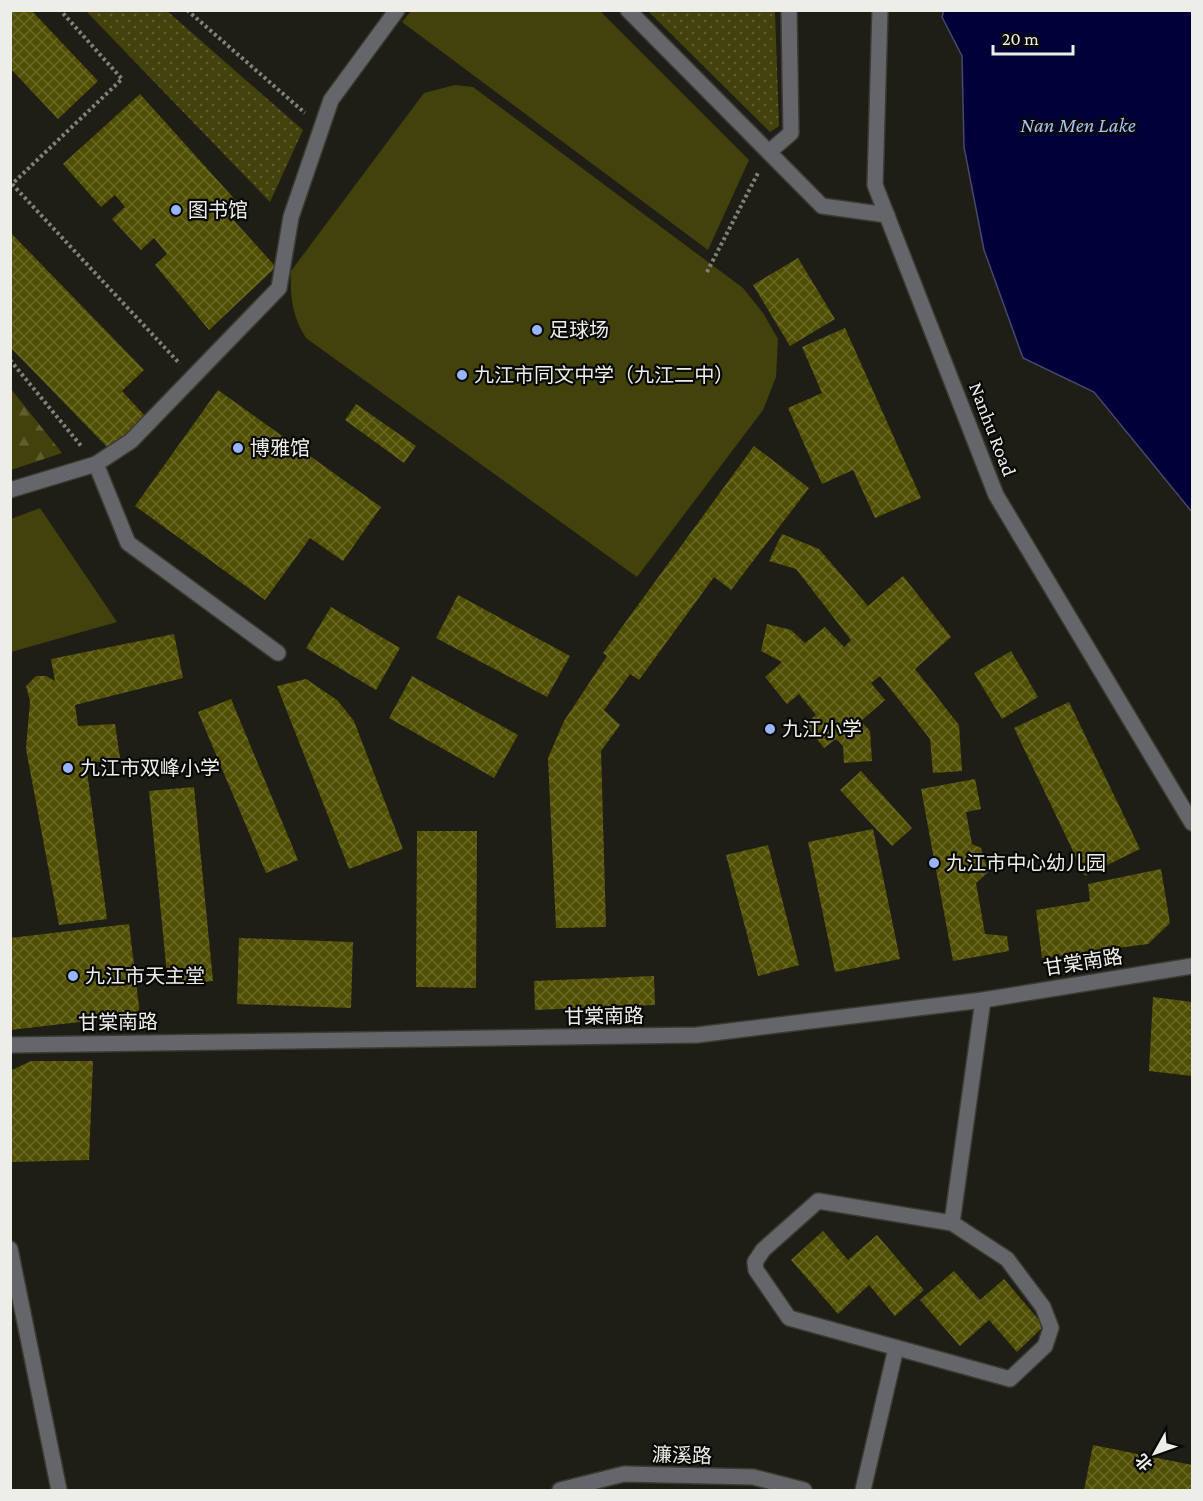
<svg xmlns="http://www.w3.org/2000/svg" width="1203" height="1501" viewBox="0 0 1203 1501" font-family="'Crimson Pro','Noto Sans SC',serif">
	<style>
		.grass { fill: url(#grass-dots) }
		.forest { fill: url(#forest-firs) }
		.pitch { fill: #43420c }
		.water { fill: #010038; stroke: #48476d; stroke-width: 1.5 }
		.building { fill: url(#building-cross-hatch) }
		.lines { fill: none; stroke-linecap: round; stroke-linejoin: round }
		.service-casing { stroke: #3b3b34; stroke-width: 18 }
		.minor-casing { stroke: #3b3b34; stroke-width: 18 }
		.tertiary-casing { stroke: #3b3b34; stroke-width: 18 }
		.path { stroke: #81817b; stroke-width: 4; stroke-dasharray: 3 3; stroke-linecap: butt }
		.service { stroke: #646669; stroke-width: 15 }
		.minor { stroke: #646669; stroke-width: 15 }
		.tertiary { stroke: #646669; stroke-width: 15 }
		.poi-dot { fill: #97b6fd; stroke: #080806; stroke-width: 2 }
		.labels { text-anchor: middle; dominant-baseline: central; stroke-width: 4.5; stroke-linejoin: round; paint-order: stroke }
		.poi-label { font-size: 20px; fill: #eeeee9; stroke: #080806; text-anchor: start }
		.street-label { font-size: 20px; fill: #eeeee9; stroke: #080806 }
		.water-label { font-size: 21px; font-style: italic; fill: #a5bef6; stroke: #080806 }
	</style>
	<defs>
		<pattern id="grass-dots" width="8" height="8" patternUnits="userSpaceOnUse" patternTransform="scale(1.5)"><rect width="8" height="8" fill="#43420c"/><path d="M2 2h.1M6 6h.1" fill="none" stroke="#5e5e2f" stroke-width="1.8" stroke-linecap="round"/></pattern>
		<pattern id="forest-firs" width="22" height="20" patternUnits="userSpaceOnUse" patternTransform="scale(1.5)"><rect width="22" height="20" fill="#43420c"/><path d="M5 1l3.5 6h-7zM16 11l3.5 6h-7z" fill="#5e5e2f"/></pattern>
		<pattern id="building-cross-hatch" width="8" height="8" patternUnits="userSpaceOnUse" patternTransform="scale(1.5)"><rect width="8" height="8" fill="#504f03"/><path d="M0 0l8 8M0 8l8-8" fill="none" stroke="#6a6928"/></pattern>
	</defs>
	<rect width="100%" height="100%" fill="#1e1e17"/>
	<g class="grass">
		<polygon points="86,11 167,11 303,130 270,202"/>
		<polygon points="648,11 775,11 779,126 770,132"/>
	</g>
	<polygon class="forest" points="10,389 11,389 62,453 11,470"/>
	<g class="pitch">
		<polygon points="411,11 600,11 749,160 708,250 402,22"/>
		<path d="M455 85 473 87 743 288 763 313 778 339 776 377 763 410 637 577 306 338C292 316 290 297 291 271L424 93Z"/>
		<polygon points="40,508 117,622 11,652 11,519"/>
	</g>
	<polygon class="water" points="944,10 1192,11 1192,512 1094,392 1023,358 984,250 964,147 962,56 942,17"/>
	<g class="building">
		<polygon points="10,10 31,10 98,81 58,119 10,68"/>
		<polygon points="140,94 238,203 227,213 276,267 209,330 155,265 167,254 154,238 141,250 112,219 125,207 115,195 101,207 63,164"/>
		<polygon points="10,232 144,370 122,391 145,416 110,450 10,347"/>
		<polygon points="798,258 835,319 790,346 753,285"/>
		<polygon points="845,328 921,498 875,518 853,470 822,484 788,408 822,393 802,347"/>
		<polygon points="218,390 381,507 343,561 310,538 265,600 135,506"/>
		<polygon points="356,404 416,446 404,463 345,420"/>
		<polygon points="754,446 809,488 731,590 714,577 639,680 630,674 604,710 620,725 601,751 606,927 556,928 548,758 564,721 607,656 603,653"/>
		<polygon points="782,534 819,549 868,606 903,576 951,637 915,669 959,725 962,771 933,773 930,739 880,676 871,683 885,700 861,721 870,731 872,761 844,763 843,746 836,739 824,748 805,724 816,715 799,694 787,704 765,677 782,662 761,651 767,624 791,630 805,643 825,627 844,647 851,640 796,569 769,561"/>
		<polygon points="458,595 570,656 547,697 436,638"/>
		<polygon points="331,607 400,648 376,690 306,648"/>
		<polygon points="174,634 183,678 75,705 78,726 115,724 120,758 86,764 107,919 59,925 26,749 30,701 26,686 36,676 46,676 55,681 51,659"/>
		<polygon points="1011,651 1038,697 1002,719 974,673"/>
		<polygon points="412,676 518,735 494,778 389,718"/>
		<polygon points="306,679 337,700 354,721 403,849 349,869 277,686"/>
		<polygon points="231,699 298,860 266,873 198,712"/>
		<polygon points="1069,702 1140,849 1085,876 1014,728"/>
		<polygon points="861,771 912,828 892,846 840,790"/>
		<polygon points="975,779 981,809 966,812 972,844 981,848 988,872 976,883 985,934 1007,936 1009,951 953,961 921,789"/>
		<polygon points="194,787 213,981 168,985 149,791"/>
		<polygon points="873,829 900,959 835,972 808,842"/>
		<polygon points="417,831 477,831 476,988 416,987"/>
		<polygon points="768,845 799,965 758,976 726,855"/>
		<polygon points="1161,869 1170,923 1148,944 1042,958 1036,910 1090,901 1088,884"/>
		<polygon points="129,924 140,1015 10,1030 10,938"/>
		<polygon points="239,938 353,942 351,1008 237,1004"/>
		<polygon points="654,976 655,1005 535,1010 534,981"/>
		<polygon points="1153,997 1192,1002 1192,1076 1149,1071"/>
		<polygon points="31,1061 93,1061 89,1160 10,1162 10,1071"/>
		<polygon points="823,1231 848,1260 877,1235 924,1290 895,1316 869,1285 838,1314 791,1260"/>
		<polygon points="954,1271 980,1300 1004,1279 1044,1326 1017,1352 989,1320 960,1346 920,1300"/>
		<polygon points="1093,1445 1192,1465 1192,1490 1084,1490"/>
	</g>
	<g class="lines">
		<defs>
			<g id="service">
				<polyline points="952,1223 1007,1259 1043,1307 1051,1328 1045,1346 1010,1379 789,1318 756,1270 755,1262 763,1250 818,1201 952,1223 983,1000"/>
				<polyline points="863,1490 896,1348"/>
			</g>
			<g id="minor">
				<polyline points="628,10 822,206 887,215"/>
				<polyline points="769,152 791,133 789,10"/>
				<polyline points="96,464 128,543 278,653"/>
				<polyline points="10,490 96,464 131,441 279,288 291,217 331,100 397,10"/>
				<polyline points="560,1490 624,1474 753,1477 804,1490"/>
			</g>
			<g id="tertiary">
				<polyline points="880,10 875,185 996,495 1192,823"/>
				<polyline points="10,1045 697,1035 983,1000 1192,966"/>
				<polyline points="10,1249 59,1490"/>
			</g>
		</defs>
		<use href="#service" class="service-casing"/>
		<use href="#minor" class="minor-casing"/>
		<use href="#tertiary" class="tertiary-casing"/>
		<g class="path">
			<polyline points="187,10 305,113"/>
			<polyline points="12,184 180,364"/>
			<polyline points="10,186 122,79 60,10"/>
			<polyline points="707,272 759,171"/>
			<polyline points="10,360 82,447"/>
		</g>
		<use href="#service" class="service"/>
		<use href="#minor" class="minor"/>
		<use href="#tertiary" class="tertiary"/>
	</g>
	<g class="poi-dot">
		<circle cx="176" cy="210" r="6"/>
		<circle cx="537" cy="330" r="6"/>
		<circle cx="462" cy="375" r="6"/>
		<circle cx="238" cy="448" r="6"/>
		<circle cx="770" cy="729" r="6"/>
		<circle cx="68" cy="768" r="6"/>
		<circle cx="934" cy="863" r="6"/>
		<circle cx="73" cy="976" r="6"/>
	</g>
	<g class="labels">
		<g class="poi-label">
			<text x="188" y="210">图书馆</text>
			<text x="549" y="330">足球场</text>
			<text x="474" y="375">九江市同文中学（九江二中）</text>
			<text x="250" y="448">博雅馆</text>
			<text x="782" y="729">九江小学</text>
			<text x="80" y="768">九江市双峰小学</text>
			<text x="946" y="863">九江市中心幼儿园</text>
			<text x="85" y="976">九江市天主堂</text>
		</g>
		<g class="street-label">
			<text transform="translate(993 429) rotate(69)">Nanhu Road</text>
			<text transform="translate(1083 962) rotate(-9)">甘棠南路</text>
			<text transform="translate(604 1016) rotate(-1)">甘棠南路</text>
			<text transform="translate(118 1022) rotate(-1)">甘棠南路</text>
			<text transform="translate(682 1455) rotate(2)">濂溪路</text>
		</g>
		<g class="water-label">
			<text x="1078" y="125">Nan Men Lake</text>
		</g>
	</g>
	<rect width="1203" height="1501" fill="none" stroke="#eeeee9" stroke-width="24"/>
	<g transform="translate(1155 1453) rotate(230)" stroke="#080806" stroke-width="4.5" paint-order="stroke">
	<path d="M0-4.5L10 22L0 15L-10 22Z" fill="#eeeee9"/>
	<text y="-9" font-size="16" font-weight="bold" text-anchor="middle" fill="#eeeee9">北</text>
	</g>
	<path d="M993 45v9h80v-9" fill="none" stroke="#eeeee9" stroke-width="3"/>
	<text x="1002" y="45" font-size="18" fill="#eeeee9" stroke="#080806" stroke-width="4.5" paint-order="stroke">20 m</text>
</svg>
